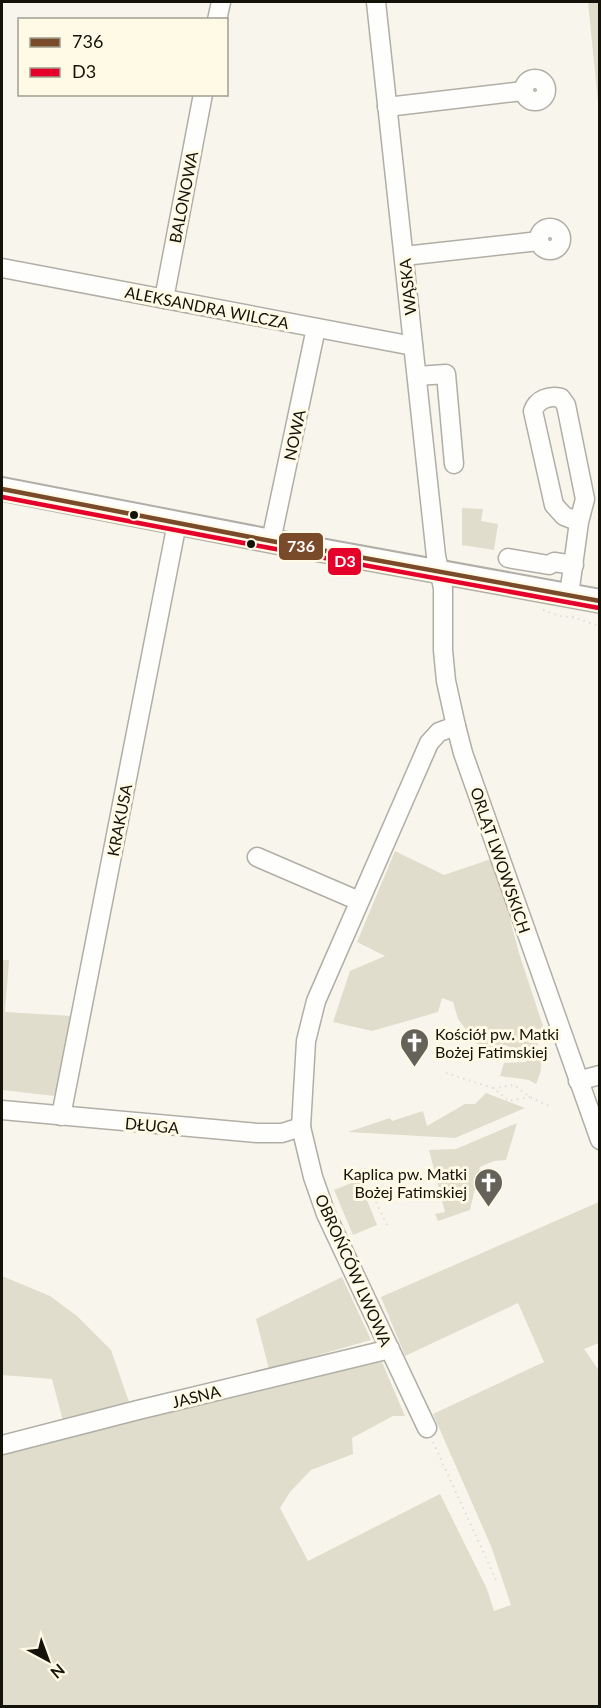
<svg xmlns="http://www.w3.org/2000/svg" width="601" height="1708" viewBox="0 0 601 1708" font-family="Lato,sans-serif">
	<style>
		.green { fill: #e0ddcc }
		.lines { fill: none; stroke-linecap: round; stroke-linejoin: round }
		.minor-casing { stroke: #b0aea6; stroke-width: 21 }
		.major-casing { stroke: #b0aea6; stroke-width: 26 }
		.path { stroke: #deddda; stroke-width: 2; stroke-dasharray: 1.5 4.5; stroke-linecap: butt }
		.minor { stroke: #fefefc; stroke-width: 18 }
		.major { stroke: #fefefc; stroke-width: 22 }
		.bus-1-casing { stroke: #fefae6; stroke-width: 9 }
		.bus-2-casing { stroke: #fefae6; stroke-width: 9 }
		.bus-1 { stroke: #7a4b2a; stroke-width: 4.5 }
		.bus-2 { stroke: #e4002b; stroke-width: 4.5 }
		.bus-dot { fill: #14130a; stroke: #fefae6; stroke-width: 2 }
		.labels { text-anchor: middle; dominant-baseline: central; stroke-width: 6; stroke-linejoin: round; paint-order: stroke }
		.street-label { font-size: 16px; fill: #14130a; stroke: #fefae6 }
		.poi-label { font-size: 16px; fill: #14130a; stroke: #fefae6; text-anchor: start }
		.line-badge { stroke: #fefae6; stroke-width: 2 }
		.badge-label { font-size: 16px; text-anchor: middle; font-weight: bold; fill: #fff }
	</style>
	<rect width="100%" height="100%" fill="#f8f6ec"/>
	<g class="green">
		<polygon points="588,2 599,2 599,112"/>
		<polygon points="462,508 483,509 481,521 498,524 494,550 462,545"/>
		<path d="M395 851 444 875 494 858 519 953 547 1038 538 1043 536 1048C544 1063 542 1069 536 1084L529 1080 500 1076 504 1063 526 1062 528 1055 505 1045 481 1049 458 1019 453 1002 442 998 438 1012 372 1031 333 1022 350 971 385 956 357 942Z"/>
		<polygon points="2,960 9,960 5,1012 72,1016 55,1096 2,1090"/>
		<polygon points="486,1093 525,1108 455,1138 348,1132 390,1118 392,1121 423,1111 427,1126 465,1104 475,1104"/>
		<polygon points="517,1123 506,1160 494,1161 480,1167 470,1210 438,1221 435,1214 445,1212 429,1150 456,1149"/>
		<polygon points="359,1180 377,1225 353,1235 334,1190"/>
		<polygon points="599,1202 599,1343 584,1349 600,1372 599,1706 2,1706 2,1454 272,1383 382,1362 405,1416 393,1416 352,1438 353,1454 311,1470 290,1492 280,1508 308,1561 440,1494 487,1589 494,1611 511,1605 491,1546 433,1414 544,1362 518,1303 405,1356 381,1297"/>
		<polygon points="2,1276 50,1296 77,1316 111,1350 129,1402 63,1421 52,1379 2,1375"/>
		<polygon points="342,1277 371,1340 269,1369 256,1319"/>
	</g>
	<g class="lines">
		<defs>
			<g id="minor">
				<polyline points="376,2 436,556 443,588 443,650 446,681 456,726 463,753 600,1140"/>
				<polyline points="217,20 221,2"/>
				<circle cx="535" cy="90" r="11"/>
				<polyline points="387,107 523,91"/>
				<circle cx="550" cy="239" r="11"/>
				<polyline points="404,256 539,241"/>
				<polyline points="2,268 413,346"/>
				<polyline points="164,299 203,94"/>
				<polyline points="417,376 446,374 454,464"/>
				<polyline points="271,541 316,328"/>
				<polyline points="508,558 549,565 554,562 574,565"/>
				<path d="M569 595 579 522 585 499 566 405 561 398C550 395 537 399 533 411L554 505 564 516 579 522"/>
				<polyline points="257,857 359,901"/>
				<polyline points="578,1081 600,1075"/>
				<polyline points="2,1110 257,1133 282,1133 301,1127"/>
				<polyline points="61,1116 177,523"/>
				<polyline points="427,1428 326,1214 313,1177 301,1127 306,1041 316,1001 429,743 439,732 456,726"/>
				<polyline points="2,1445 138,1410 390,1349"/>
			</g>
			<polyline id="major" points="2,489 271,541 600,601"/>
		</defs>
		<use href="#minor" class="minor-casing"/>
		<use href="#major" class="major-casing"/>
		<g class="path">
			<path d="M543 610C554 614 566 620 578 615"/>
			<polyline points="572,617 600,626"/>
			<polyline points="446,1073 493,1088 509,1101 530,1097"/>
			<polyline points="493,1088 514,1085 530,1097 549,1106"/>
			<polyline points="364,1169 384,1180"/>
			<polyline points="387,1225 375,1200 384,1180 420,1169"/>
			<polyline points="433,1442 497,1582"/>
			<polyline points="2,1660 67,1636 121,1609 174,1573 212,1539 281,1432 311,1397 363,1376 369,1370"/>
			<polyline points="514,1706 600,1678"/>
		</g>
		<use href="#minor" class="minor"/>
		<use href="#major" class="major"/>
		<defs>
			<polyline id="bus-1" points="2,489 271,541 600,601"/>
			<polyline id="bus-2" points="2,497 270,548 599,608"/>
		</defs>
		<use href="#bus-1" class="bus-1-casing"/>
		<use href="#bus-2" class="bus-2-casing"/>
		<use href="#bus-1" class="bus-1"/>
		<use href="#bus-2" class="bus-2"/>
	</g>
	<defs>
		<symbol id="church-pin" viewBox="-11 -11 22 30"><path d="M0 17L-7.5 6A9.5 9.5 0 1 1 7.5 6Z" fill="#646259" stroke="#fefae6"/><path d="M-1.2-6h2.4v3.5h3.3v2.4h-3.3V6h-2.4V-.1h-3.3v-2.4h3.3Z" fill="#fff"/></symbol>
	</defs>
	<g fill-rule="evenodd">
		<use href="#church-pin" x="398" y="1026" width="33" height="45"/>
		<use href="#church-pin" x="472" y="1166" width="33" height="45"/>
	</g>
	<g class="bus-dot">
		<circle cx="134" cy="515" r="5"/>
		<circle cx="251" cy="544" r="5"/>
	</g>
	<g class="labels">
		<g class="street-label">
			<text transform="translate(183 197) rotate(-79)">BALONOWA</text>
			<text transform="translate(407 287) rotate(-96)">WĄSKA</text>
			<text transform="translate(207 307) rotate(11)">ALEKSANDRA WILCZA</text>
			<text transform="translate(294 435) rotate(-78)">NOWA</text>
			<text transform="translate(119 820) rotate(-79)">KRAKUSA</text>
			<text transform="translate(501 860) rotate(71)">ORLĄT LWOWSKICH</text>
			<text transform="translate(152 1125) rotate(5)">DŁUGA</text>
			<text transform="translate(354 1270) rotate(66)">OBROŃCÓW LWOWA</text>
			<text transform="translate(196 1396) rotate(-14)">JASNA</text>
		</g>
		<g class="poi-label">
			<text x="435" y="1033">Kościół pw. Matki<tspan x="435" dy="18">Bożej Fatimskiej</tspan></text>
			<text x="467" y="1173" text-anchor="end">Kaplica pw. Matki<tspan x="467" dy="18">Bożej Fatimskiej</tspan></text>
		</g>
	</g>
	<g class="line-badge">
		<rect x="278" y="532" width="46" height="29" rx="6" fill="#7a4b2a"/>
		<rect x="327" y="547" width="35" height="29" rx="6" fill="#e4002b"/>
	</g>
	<g class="badge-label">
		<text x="301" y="552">736</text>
		<text x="345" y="567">D3</text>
	</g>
	<rect width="601" height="1708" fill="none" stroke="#14130a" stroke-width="6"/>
	<rect x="18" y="18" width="210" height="78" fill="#fefae6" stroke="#a09e8e" stroke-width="1.5"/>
	<rect x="30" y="38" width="30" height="9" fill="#7a4b2a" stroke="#a09e8e" stroke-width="1.5"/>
	<text x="72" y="48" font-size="18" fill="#14130a">736</text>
	<rect x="30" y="68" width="30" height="9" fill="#e4002b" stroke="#a09e8e" stroke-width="1.5"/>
	<text x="72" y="78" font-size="18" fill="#14130a">D3</text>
	<g transform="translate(48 1660) rotate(139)" stroke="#fefae6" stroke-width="4.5" paint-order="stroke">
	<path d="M0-4.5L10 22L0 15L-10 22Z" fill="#14130a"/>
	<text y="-9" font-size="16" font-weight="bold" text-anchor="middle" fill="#14130a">N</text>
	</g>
</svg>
